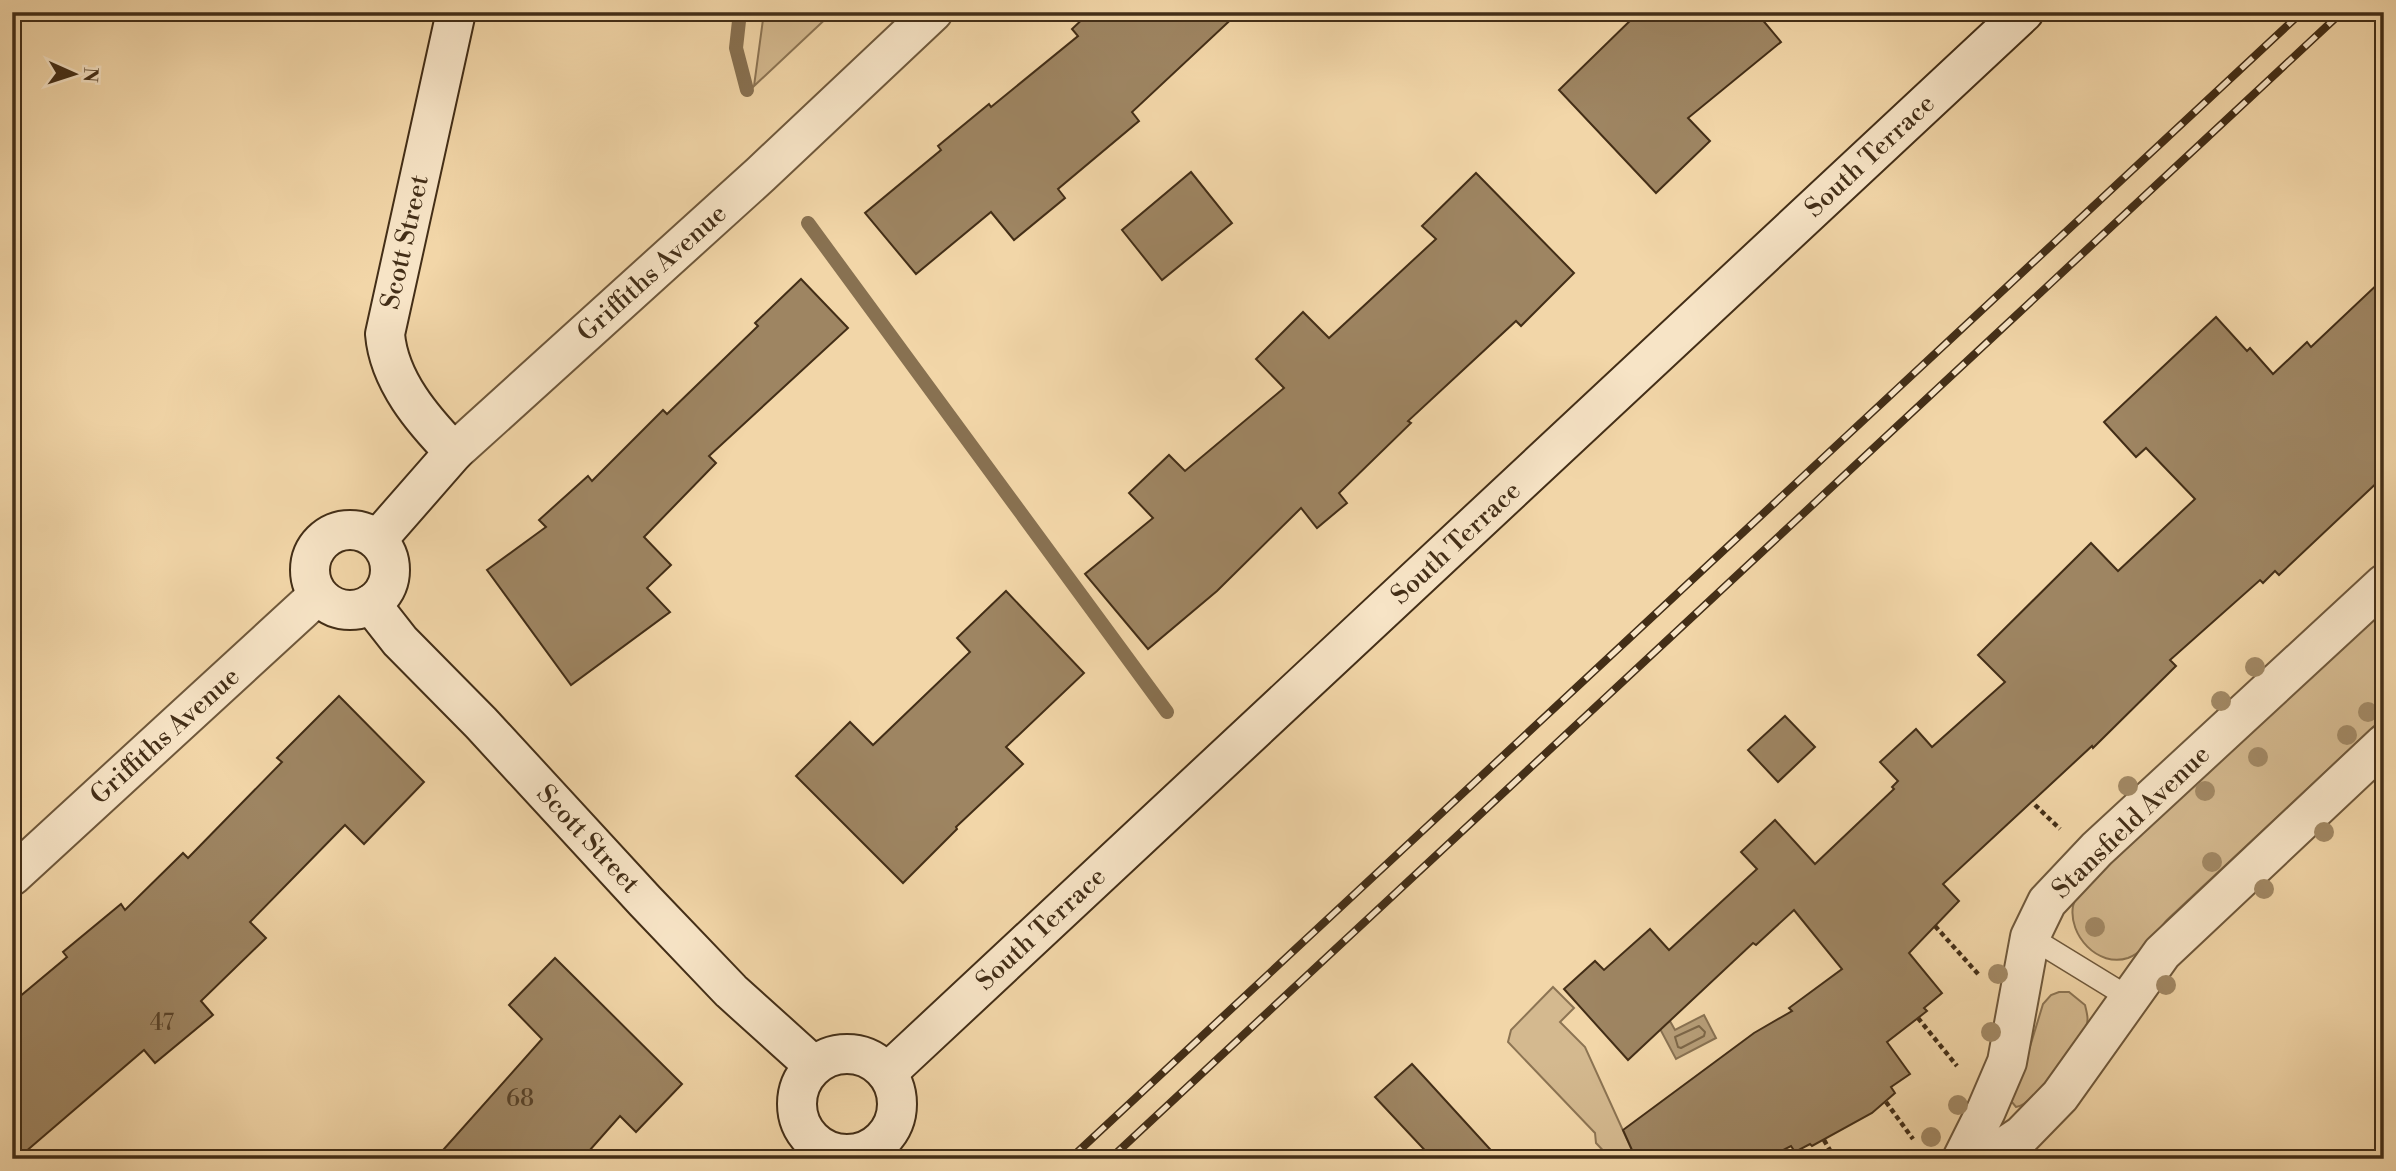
<svg xmlns="http://www.w3.org/2000/svg" width="2396" height="1171" viewBox="0 0 2396 1171" font-family="'Libre Bodoni',serif">
	<style>
		.green { fill: #d4b98f; stroke: #8c7453; stroke-width: 2 }
		.water { fill: #b69d77; stroke: #887151; stroke-width: 2 }
		.lines { fill: none; stroke-linecap: round; stroke-linejoin: round }
		.shore { stroke: #7c6647; stroke-width: 2 }
		.stream { stroke: #887151; stroke-width: 14 }
		.building { fill: #9e8562; stroke: #432e17; stroke-width: 2 }
		.lane-casing { stroke: #6f583b; stroke-width: 24 }
		.street-casing { stroke: #6f583b; stroke-width: 42 }
		.secondary-casing { stroke: #432e17; stroke-width: 42 }
		.path { stroke: #432e17; stroke-width: 4.5; stroke-dasharray: 5 3.5; stroke-linecap: butt }
		.lane { stroke: #f7e4c6; stroke-width: 21 }
		.street { stroke: #f7e4c6; stroke-width: 38 }
		.secondary { stroke: #f7e4c6; stroke-width: 38 }
		.rail-casing { stroke: #432e17; stroke-width: 8 }
		.rail { stroke: #f7e4c6; stroke-width: 5; stroke-dasharray: 16; stroke-linecap: butt }
		.tree { fill: #a28965 }
		.labels { text-anchor: middle; dominant-baseline: central; stroke-width: 6; stroke-linejoin: round; paint-order: stroke }
		.number-label { font-size: 23px; fill: #5a442a }
		.street-label { font-size: 26px; fill: #432e17; stroke: #f7e4c6 }
	</style>
	<rect width="100%" height="100%" fill="#f2d6a8"/>
	<filter id="stains"><feTurbulence type="fractalNoise" baseFrequency=".00286" numOctaves="4"/><feColorMatrix values="0 0 0 0 .2 0 0 0 0 .09 0 0 0 0 .02 0 0 0 .5 -.17"/></filter>
	<radialGradient id="worn" r=".72"><stop offset=".6" stop-color="#630" stop-opacity="0"/><stop offset="1" stop-color="#630" stop-opacity=".3"/></radialGradient>
	<g class="green">
		<polygon points="764,12 833,12 754,86"/>
		<path d="M2384 609V717L2167 920C2156 933 2144 952 2128 958 2098 968 2068 935 2073 906 2075 896 2085 887 2092 879Z"/>
		<polygon points="1553,987 1574,1008 1560,1022 1585,1047 1636,1159 1611,1159 1596,1143 1595,1133 1508,1042 1511,1030"/>
		<path d="M2059 992H2069L2085 1005C2087 1013 2089 1020 2086 1027 2079 1043 2032 1106 2016 1107L2011 1101 2012 1096 2025 1063 2043 1004 2051 995Z"/>
	</g>
	<polygon class="water" points="1704,1015 1716,1038 1676,1059 1659,1027 1670,1021 1675,1030"/>
	<g class="lines">
		<polygon class="shore" points="1699,1026 1705,1032 1704,1036 1681,1048 1678,1047 1675,1037"/>
		<g class="stream">
			<polyline points="740,12 736,48 747,90"/>
			<polyline points="808,223 1167,712"/>
		</g>
	</g>
	<g class="building">
		<polygon points="1090,12 1239,12 1132,112 1139,121 1058,189 1065,198 1014,240 991,212 916,274 865,213 941,150 938,146 989,104 991,107 1078,36 1072,29"/>
		<polygon points="1639,12 1756,12 1781,42 1688,118 1710,141 1656,193 1559,90"/>
		<polygon points="1191,172 1232,223 1162,280 1122,230"/>
		<polygon points="1476,173 1574,273 1521,326 1516,321 1408,421 1411,423 1339,493 1347,503 1317,528 1301,508 1217,591 1148,649 1085,574 1153,518 1129,493 1169,455 1185,471 1284,388 1256,359 1303,312 1329,338 1436,239 1422,226"/>
		<polygon points="2384,278 2384,476 2279,575 2275,571 2263,583 2260,580 2170,660 2176,666 2093,748 2092,746 1943,884 1959,901 1909,953 1942,993 1924,1008 1927,1011 1887,1042 1910,1074 1891,1087 1895,1093 1872,1113 1812,1146 1810,1144 1795,1152 1791,1146 1765,1159 1636,1159 1623,1130 1754,1033 1792,1011 1789,1008 1842,969 1794,910 1756,945 1753,943 1628,1060 1564,989 1595,961 1604,970 1650,929 1669,950 1757,869 1741,852 1775,820 1815,864 1894,789 1892,787 1898,781 1880,762 1916,729 1932,747 2005,682 1978,655 2091,543 2118,571 2195,499 2146,448 2136,457 2104,422 2216,317 2247,351 2250,348 2273,374 2307,342 2311,347"/>
		<polygon points="801,279 848,328 709,456 716,463 644,537 671,565 647,588 670,612 571,685 487,570 546,527 539,520 588,476 592,481 663,410 667,414 758,326 755,323"/>
		<polygon points="1006,591 1084,673 1006,747 1023,764 956,827 957,829 903,883 796,776 850,722 873,745 970,652 957,638"/>
		<polygon points="339,696 424,782 364,844 345,825 250,922 266,938 201,1001 213,1015 155,1063 144,1050 17,1159 12,1159 12,1003 67,957 63,952 121,904 125,910 183,853 188,858 282,762 277,758"/>
		<polygon points="1785,716 1815,747 1778,782 1748,750"/>
		<polygon points="555,958 682,1084 636,1132 620,1116 582,1159 435,1159 542,1039 509,1005"/>
		<polygon points="1412,1064 1425,1078 1499,1159 1433,1159 1375,1097"/>
	</g>
	<g class="lines">
		<defs>
			<polyline id="lane" points="2030,937 2128,997"/>
			<g id="street">
				<polyline points="454,452 761,174 933,12"/>
				<polyline points="12,876 318,595"/>
				<polyline points="1962,1159 1986,1111 2007,1062 2030,937 2047,902 2097,849 2384,584"/>
				<polyline points="1986,1159 2022,1135 2060,1096 2162,953 2384,744"/>
			</g>
			<g id="secondary">
				<circle cx="350" cy="570" r="40"/>
				<path d="M377 540 454 452C423 420 389 381 385 334L456 12"/>
				<polyline points="371,604 400,641 481,723 645,901 731,991 813,1065"/>
				<circle cx="847" cy="1104" r="50"/>
				<polyline points="887,1073 2024,12"/>
			</g>
		</defs>
		<use href="#lane" class="lane-casing"/>
		<use href="#street" class="street-casing"/>
		<use href="#secondary" class="secondary-casing"/>
		<g class="path">
			<polyline points="2035,805 2060,829"/>
			<polyline points="1935,926 1979,975"/>
			<polyline points="1918,1018 1957,1066"/>
			<polyline points="1886,1102 1913,1139"/>
			<polyline points="1824,1140 1835,1159"/>
		</g>
		<use href="#lane" class="lane"/>
		<use href="#street" class="street"/>
		<use href="#secondary" class="secondary"/>
		<defs>
			<g id="rail">
				<polyline points="1070,1159 2302,12"/>
				<polyline points="1110,1159 2342,12"/>
			</g>
		</defs>
		<use href="#rail" class="rail-casing"/>
		<use href="#rail" class="rail"/>
	</g>
	<g class="tree">
		<circle cx="2255" cy="667" r="10"/>
		<circle cx="2221" cy="701" r="10"/>
		<circle cx="2368" cy="712" r="10"/>
		<circle cx="2347" cy="735" r="10"/>
		<circle cx="2258" cy="757" r="10"/>
		<circle cx="2128" cy="786" r="10"/>
		<circle cx="2205" cy="791" r="10"/>
		<circle cx="2324" cy="832" r="10"/>
		<circle cx="2212" cy="862" r="10"/>
		<circle cx="2264" cy="889" r="10"/>
		<circle cx="2095" cy="927" r="10"/>
		<circle cx="1998" cy="974" r="10"/>
		<circle cx="2166" cy="985" r="10"/>
		<circle cx="1991" cy="1032" r="10"/>
		<circle cx="1958" cy="1105" r="10"/>
		<circle cx="1931" cy="1137" r="10"/>
	</g>
	<g class="labels">
		<g class="number-label">
			<text x="162" y="1023">47</text>
			<text x="520" y="1099">68</text>
		</g>
		<g class="street-label">
			<text transform="translate(1870 156) rotate(-43)">South Terrace</text>
			<text transform="translate(405 242) rotate(-77)">Scott Street</text>
			<text transform="translate(652 273) rotate(-42)">Griffiths Avenue</text>
			<text transform="translate(1456 543) rotate(-43)">South Terrace</text>
			<text transform="translate(165 736) rotate(-42)">Griffiths Avenue</text>
			<text transform="translate(2131 822) rotate(-44)">Stansfield Avenue</text>
			<text transform="translate(588 839) rotate(47)">Scott Street</text>
			<text transform="translate(1041 929) rotate(-43)">South Terrace</text>
		</g>
	</g>
	<rect width="2396" height="1171" fill="none" stroke="#f2d6a8" stroke-width="42"/>
	<rect x="14" y="14" width="2368" height="1143" fill="none" stroke="#432e17" stroke-width="3.5"/>
	<rect x="21" y="21" width="2354" height="1129" fill="none" stroke="#432e17" stroke-width="2"/>
	<g transform="translate(74 74) rotate(93)" stroke="#f7e4c6" stroke-width="5" paint-order="stroke">
	<path d="M0-5L12 26L0 18L-12 26Z" fill="#432e17"/>
	<text y="-10" font-size="19" font-weight="bold" text-anchor="middle" fill="#432e17">N</text>
	</g>
	<rect width="100%" height="100%" filter="url(#stains)"/>
	<rect width="100%" height="100%" fill="url(#worn)"/>
</svg>
